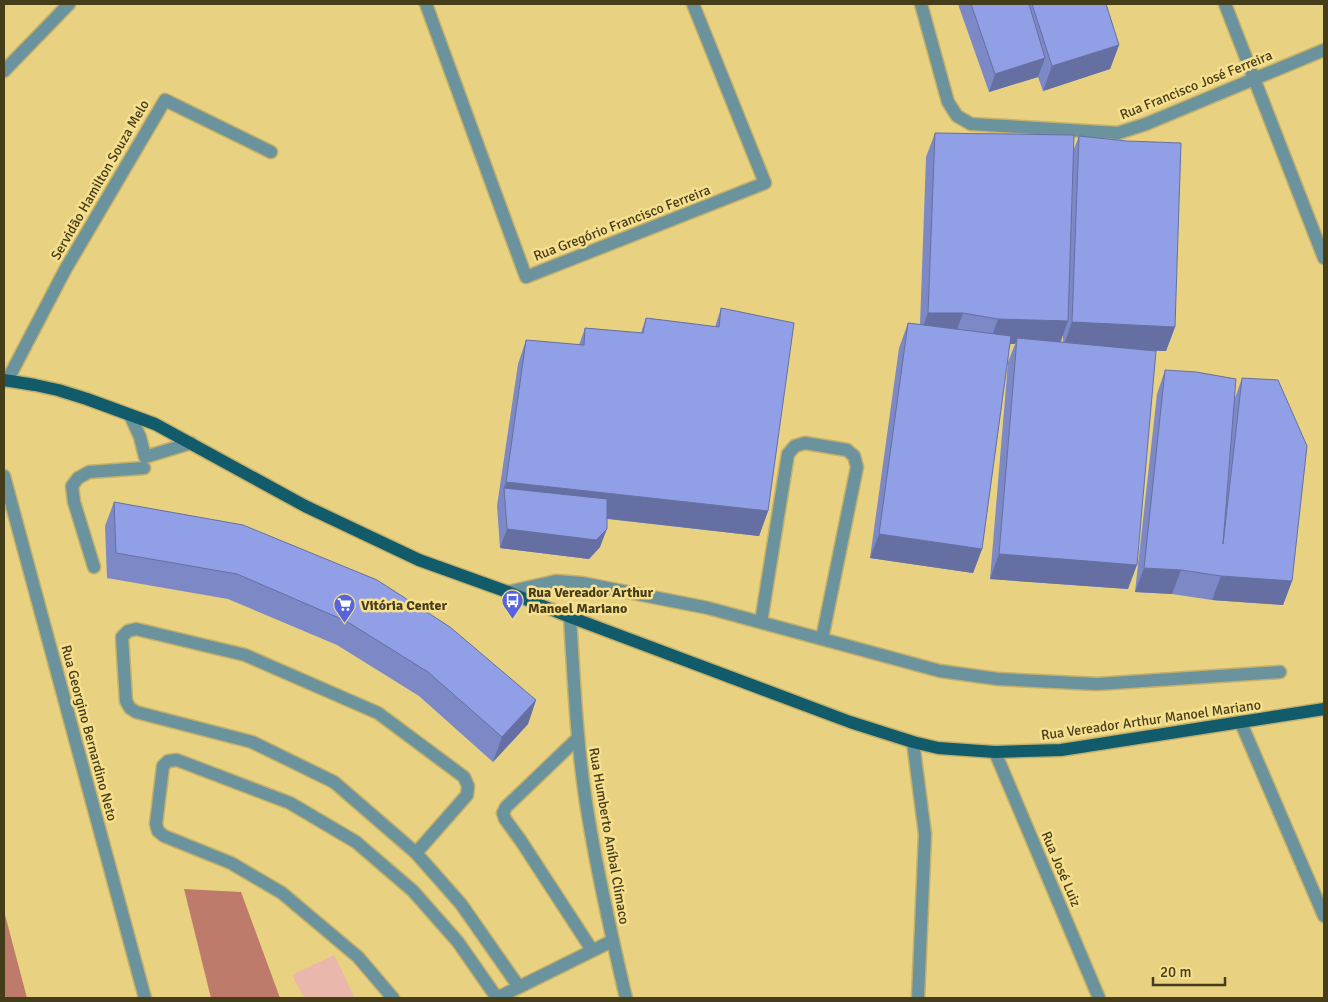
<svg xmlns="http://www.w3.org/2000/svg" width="1328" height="1002" viewBox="0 0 1328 1002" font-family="Signika,sans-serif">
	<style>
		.green { fill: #e9b7ab }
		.forest { fill: #be7a6a }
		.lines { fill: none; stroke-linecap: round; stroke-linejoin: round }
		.minor-casing { stroke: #c4b06a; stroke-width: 15 }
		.major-casing { stroke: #c4b06a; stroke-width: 15 }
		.minor { stroke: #6a939d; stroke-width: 12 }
		.major { stroke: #115b6a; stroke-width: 12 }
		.wall { fill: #7c89c6; fill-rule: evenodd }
		.shaded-wall { fill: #656fa1 }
		.building { fill: #909fe6; stroke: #656fa1 }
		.labels { text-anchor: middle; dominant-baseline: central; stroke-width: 5; stroke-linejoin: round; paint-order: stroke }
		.street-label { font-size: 14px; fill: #453c1a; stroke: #f6df8d }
		.poi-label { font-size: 14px; font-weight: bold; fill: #453c1a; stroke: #f6df8d; text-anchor: start }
	</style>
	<rect width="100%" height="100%" fill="#e8d180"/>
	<polygon class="green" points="334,955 355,998 304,998 292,975"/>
	<g class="forest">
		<polygon points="184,889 241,892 280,998 211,998"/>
		<polygon points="4,911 27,998 4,998"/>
	</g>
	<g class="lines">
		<defs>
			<g id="minor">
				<polyline points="426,4 526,277 765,183 693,4"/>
				<polyline points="921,4 948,102 957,116 971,124 1118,133 1146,124 1324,50"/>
				<polyline points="1225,4 1324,258"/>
				<polyline points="4,71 69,4"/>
				<polyline points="7,381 65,270 165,100 271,152"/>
				<polyline points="130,415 140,437 145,457 191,443"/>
				<polyline points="4,476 145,998"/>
				<polyline points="94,567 74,502 72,486 78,478 89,472 144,468"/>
				<polyline points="508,592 556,581 582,583 708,608 940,671 998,679 1097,684 1280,672"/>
				<path d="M570 617C574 684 577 750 588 815 598 877 612 938 626 998"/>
				<polyline points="761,622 788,454 795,446 805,443 847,450 854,456 857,467 822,639"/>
				<polyline points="1241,723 1324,916"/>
				<polyline points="578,738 506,807 503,813 505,819 521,841 592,950"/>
				<polyline points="913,742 925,834 918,998"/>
				<polyline points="995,752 1099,998"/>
				<polyline points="416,853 467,795 468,786 464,777 378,713 245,655 136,629 128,631 122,637 126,701 130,708 136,712 252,742 334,782 416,853 461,904 519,987"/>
				<polyline points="393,998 358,957 282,893 231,863 164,836 158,831 156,824 163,766 168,761 177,760 290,803 356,842 413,891 458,942 497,998"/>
				<polyline points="497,998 612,941"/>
			</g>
			<polyline id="major" points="4,380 35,385 58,390 87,399 155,424 305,506 419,560 508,592 570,617 850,722 913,742 938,748 995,752 1061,750 1324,709"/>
		</defs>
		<use href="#minor" class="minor-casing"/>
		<use href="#major" class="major-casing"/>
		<use href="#minor" class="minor"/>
		<use href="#major" class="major"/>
	</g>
	<g class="wall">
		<polygon points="958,4 1106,4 1119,45 1110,69 1043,91 1038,77 989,92"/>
		<path d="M935 133 1074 149 1079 136 1175 327 1166 351H1154L1128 589 990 579 1008 362 1015 344H1010L982 549 973 573 870 558 899 348 908 323 920 325 926 157ZM1063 334V342H1061Z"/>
		<polygon points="721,308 768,511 759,536 607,519 600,547 589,559 500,548 497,506 518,364 526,340 579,345 585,328 641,333 646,318 715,327"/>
		<polygon points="1165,370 1235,398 1242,378 1292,581 1283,605 1212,600 1172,594 1135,592 1157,394"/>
		<polygon points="114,502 536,700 528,724 493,762 419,696 337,645 228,599 107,578 105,526"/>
	</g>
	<g class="shaded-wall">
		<polygon points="1119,45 1110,69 1043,91 1052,66"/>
		<polygon points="1045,58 1038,77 989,92 995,74"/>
		<polygon points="928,313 963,313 954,338 919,337"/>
		<polygon points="998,319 1068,321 1059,346 1017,338 1015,344 989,344"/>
		<polygon points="1072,322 1175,327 1166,351 1063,347"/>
		<polygon points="506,482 768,511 759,536 506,507 504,488"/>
		<polygon points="507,529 607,529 600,547 589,559 500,548"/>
		<polygon points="879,534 982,549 973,573 870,558"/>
		<polygon points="999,554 1137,565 1128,589 990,579"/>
		<polygon points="1144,568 1181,570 1172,594 1135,592"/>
		<polygon points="1221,576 1292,581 1283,605 1212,600"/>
		<polygon points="536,700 528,724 493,762 502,737"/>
	</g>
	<g class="building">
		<polygon points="971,4 1029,4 1045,58 995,74"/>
		<polygon points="1032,4 1106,4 1119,45 1052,66"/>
		<polygon points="935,133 1074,135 1068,321 998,319 963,313 928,313"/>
		<polygon points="1079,136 1127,141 1181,143 1175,327 1072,322"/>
		<polygon points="721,308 794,323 768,511 506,482 526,340 584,345 585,328 643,333 646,318 719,327"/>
		<polygon points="908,323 1011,336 982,549 879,534"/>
		<polygon points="1017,338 1156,351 1137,565 999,554"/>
		<polygon points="1165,370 1196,372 1236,379 1223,544 1242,378 1278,380 1307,446 1292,581 1221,576 1181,570 1144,568"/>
		<polygon points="504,488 607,499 607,529 596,540 507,529"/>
		<polygon points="114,502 243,525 377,580 450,627 536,700 502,737 428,672 346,621 237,574 116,553"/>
	</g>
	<defs>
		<symbol id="bus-pin" viewBox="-11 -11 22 30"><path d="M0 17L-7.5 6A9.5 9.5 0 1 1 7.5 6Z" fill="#5764db" stroke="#f6df8d"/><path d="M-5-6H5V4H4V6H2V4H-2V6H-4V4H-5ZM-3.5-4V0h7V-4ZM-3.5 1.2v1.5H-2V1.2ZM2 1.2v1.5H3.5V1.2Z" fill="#fff"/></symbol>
		<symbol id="supermarket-pin" viewBox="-11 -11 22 30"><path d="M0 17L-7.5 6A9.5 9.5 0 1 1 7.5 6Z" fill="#5764db" stroke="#f6df8d"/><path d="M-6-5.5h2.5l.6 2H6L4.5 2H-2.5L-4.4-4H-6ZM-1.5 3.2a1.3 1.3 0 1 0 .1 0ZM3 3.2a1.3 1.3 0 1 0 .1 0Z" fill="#fff"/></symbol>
	</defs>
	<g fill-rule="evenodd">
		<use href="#bus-pin" x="500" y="588" width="25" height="34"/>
		<use href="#supermarket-pin" x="332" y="592" width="25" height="34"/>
	</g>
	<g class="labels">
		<g class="street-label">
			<text transform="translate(1196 85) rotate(-22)">Rua Francisco José Ferreira</text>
			<text transform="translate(100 180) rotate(-60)">Servidão Hamilton Souza Melo</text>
			<text transform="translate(622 223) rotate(-21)">Rua Gregório Francisco Ferreira</text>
			<text transform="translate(1151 720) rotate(-8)">Rua Vereador Arthur Manoel Mariano</text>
			<text transform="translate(89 733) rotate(75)">Rua Georgino Bernardino Neto</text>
			<text transform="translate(609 836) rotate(80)">Rua Humberto Aníbal Clímaco</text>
			<text transform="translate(1061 869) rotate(67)">Rua José Luiz</text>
		</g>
		<g class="poi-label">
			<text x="528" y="592">Rua Vereador Arthur<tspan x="528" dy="16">Manoel Mariano</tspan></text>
			<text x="361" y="605">Vitória Center</text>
		</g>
	</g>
	<rect width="1328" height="1002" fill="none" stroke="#453c1a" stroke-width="10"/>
	<path d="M1153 977v8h72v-8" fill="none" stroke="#453c1a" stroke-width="2.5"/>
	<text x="1160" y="977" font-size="15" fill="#453c1a" stroke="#f6df8d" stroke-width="4" paint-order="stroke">20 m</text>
</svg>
